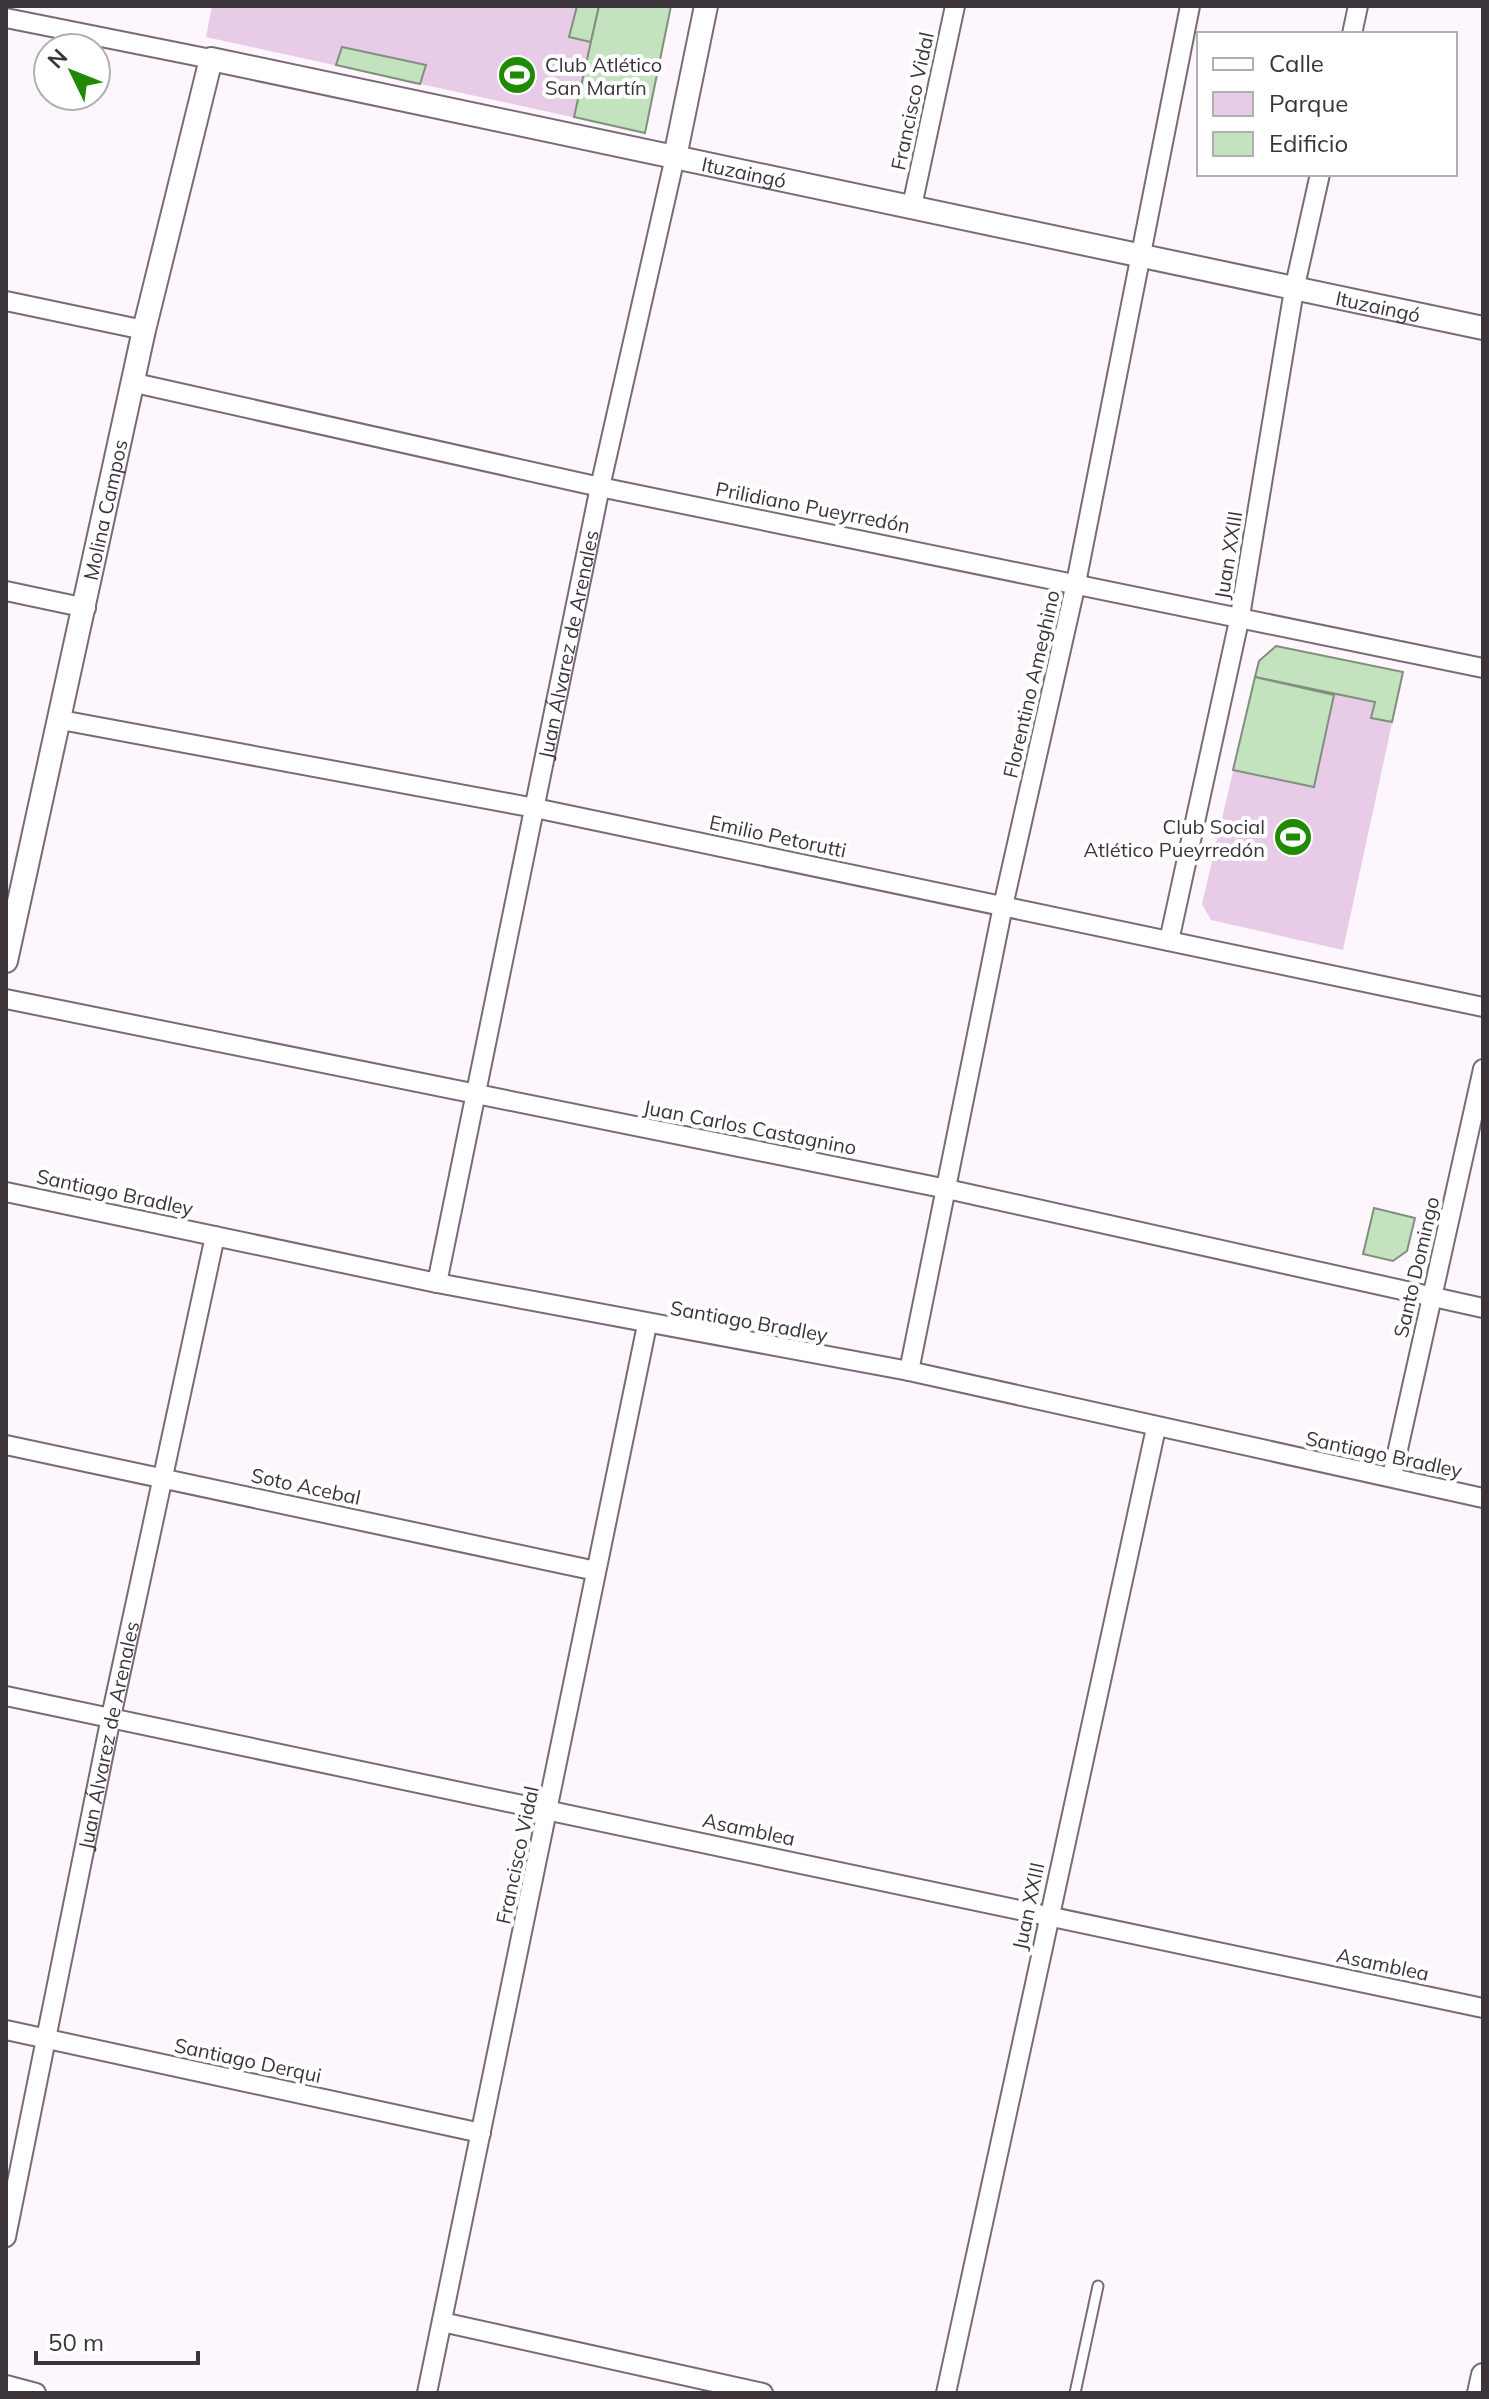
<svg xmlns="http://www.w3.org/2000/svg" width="1489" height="2399" viewBox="0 0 1489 2399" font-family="Mulish,sans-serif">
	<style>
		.green { fill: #e7cbe7 }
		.building { fill: #c3e2be; stroke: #808f7e; stroke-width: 2 }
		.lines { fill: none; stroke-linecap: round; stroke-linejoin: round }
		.service-casing { stroke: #7a6a79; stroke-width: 13 }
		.minor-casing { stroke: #7a6a79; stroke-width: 22 }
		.tertiary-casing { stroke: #7a6a79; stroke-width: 26 }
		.service { stroke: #fff; stroke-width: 9 }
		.minor { stroke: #fff; stroke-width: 18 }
		.tertiary { stroke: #fff; stroke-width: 22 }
		.labels { text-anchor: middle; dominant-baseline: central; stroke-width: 8; stroke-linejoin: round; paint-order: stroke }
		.poi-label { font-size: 20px; fill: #3b343b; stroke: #fff; text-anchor: start }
		.street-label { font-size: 20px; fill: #3b343b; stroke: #fff }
	</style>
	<rect width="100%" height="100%" fill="#fef6fd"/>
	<g class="green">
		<polygon points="212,6 671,6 645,133 206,37"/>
		<polygon points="1276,646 1403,672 1343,950 1211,920 1202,904 1259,661"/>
	</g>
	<g class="building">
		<polygon points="577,6 599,6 591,42 569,37"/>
		<polygon points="599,6 671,6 645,133 574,117"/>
		<polygon points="342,47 426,65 420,84 336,65"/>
		<polygon points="1276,646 1403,672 1392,722 1371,718 1375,702 1255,677 1259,661"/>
		<polygon points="1255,677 1334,695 1314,787 1233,770"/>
		<polygon points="1374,1208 1415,1218 1407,1251 1393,1261 1363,1254"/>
	</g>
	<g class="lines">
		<defs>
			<polyline id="service" points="1075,2393 1098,2286"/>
			<g id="minor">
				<polyline points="6,18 211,59"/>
				<polyline points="1352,34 1358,6"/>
				<polyline points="912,206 955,6"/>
				<polyline points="6,301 144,330"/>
				<polyline points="135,383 600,487 1483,668"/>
				<polyline points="6,591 86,608"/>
				<polyline points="61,720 535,808 1483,1007"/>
				<polyline points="1169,941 1240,616 1294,290 1320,174"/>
				<polyline points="6,999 947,1189 1483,1308"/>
				<polyline points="6,1192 437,1283 909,1371 1483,1498"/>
				<path id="s1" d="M437 1283 600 487 675 157"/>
				<polyline points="909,1371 1003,906 1076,583 1190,6"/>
				<polyline points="6,1445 596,1571"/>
				<polyline points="1392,1476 1483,1069"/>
				<polyline points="6,1696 1483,2008"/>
				<polyline points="6,2030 481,2133"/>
				<path id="s2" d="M6 2237 111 1717 215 1236"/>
				<polyline points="442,2322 763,2393"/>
				<polyline points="6,2385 36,2393"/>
				<polyline points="427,2393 647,1325"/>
				<polyline points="946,2393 1156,1428"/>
			</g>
			<g id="tertiary">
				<polyline points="675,157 706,6"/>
				<path id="s3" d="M6 961 144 330 211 59 1483 328"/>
				<polyline points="1479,2393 1483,2375"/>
			</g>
		</defs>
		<use href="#service" class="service-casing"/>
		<use href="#minor" class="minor-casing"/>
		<use href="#tertiary" class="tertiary-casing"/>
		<use href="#service" class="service"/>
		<use href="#minor" class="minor"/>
		<use href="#tertiary" class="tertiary"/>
	</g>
	<defs>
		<symbol id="stadium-disc" viewBox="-11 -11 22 22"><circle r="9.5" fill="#208a03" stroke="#fff"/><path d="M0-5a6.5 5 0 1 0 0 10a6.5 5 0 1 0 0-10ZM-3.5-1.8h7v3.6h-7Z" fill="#fff"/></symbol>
	</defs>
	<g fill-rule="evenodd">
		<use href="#stadium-disc" x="495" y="53" width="44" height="44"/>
		<use href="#stadium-disc" x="1271" y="815" width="44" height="44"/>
	</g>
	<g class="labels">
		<g class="poi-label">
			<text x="545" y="64">Club Atlético<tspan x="545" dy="23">San Martín</tspan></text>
			<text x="1265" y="826" text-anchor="end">Club Social<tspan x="1265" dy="23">Atlético Pueyrredón</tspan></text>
		</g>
		<g class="street-label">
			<text transform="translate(912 101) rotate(-78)">Francisco Vidal</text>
			<text stroke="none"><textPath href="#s3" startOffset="1470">Ituzaingó</textPath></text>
			<text stroke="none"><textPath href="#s3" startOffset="2118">Ituzaingó</textPath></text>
			<text transform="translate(813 507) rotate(11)">Prilidiano Pueyrredón</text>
			<text stroke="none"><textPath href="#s3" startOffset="462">Molina Campos</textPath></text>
			<text transform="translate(1228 555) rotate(-81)">Juan XXIII</text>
			<text stroke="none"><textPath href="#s1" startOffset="652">Juan Álvarez de Arenales</textPath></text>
			<text transform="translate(1031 684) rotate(-77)">Florentino Ameghino</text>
			<text transform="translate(778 836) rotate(12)">Emilio Petorutti</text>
			<text transform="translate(750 1127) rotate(11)">Juan Carlos Castagnino</text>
			<text transform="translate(115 1192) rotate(12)">Santiago Bradley</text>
			<text transform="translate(1416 1267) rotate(-77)">Santo Domingo</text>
			<text transform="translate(749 1321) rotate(10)">Santiago Bradley</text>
			<text transform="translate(1384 1454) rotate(12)">Santiago Bradley</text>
			<text transform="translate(306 1486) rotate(12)">Soto Acebal</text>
			<text stroke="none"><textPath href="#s2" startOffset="512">Juan Álvarez de Arenales</textPath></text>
			<text transform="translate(749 1829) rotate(12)">Asamblea</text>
			<text transform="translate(517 1855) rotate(-78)">Francisco Vidal</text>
			<text transform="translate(1028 1906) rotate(-78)">Juan XXIII</text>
			<text transform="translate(1383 1964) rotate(12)">Asamblea</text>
			<text transform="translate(248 2060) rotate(12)">Santiago Derqui</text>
		</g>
	</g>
	<rect width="1489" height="2399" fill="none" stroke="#3b343b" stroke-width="16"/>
	<rect x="1197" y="32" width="260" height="144" fill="#ffffff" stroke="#b1aeb1" stroke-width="2"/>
	<rect x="1213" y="58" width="40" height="12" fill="#ffffff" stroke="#b1aeb1" stroke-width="2"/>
	<text x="1269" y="72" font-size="24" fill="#3b343b">Calle</text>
	<rect x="1213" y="92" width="40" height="24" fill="#e7cbe7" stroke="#b1aeb1" stroke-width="2"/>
	<text x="1269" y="112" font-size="24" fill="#3b343b">Parque</text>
	<rect x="1213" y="132" width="40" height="24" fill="#c3e2be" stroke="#b1aeb1" stroke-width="2"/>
	<text x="1269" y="152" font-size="24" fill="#3b343b">Edificio</text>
	<g transform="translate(72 72) rotate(313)"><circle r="38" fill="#ffffff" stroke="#b1aeb1" stroke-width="2"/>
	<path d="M0-6L14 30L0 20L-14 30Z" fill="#208a03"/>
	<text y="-12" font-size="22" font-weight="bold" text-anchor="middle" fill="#3b343b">N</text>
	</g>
	<path d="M36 2351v12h162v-12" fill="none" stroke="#3b343b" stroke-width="4"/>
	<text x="48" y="2351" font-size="24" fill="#3b343b" stroke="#ffffff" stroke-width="6" paint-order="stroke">50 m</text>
</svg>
